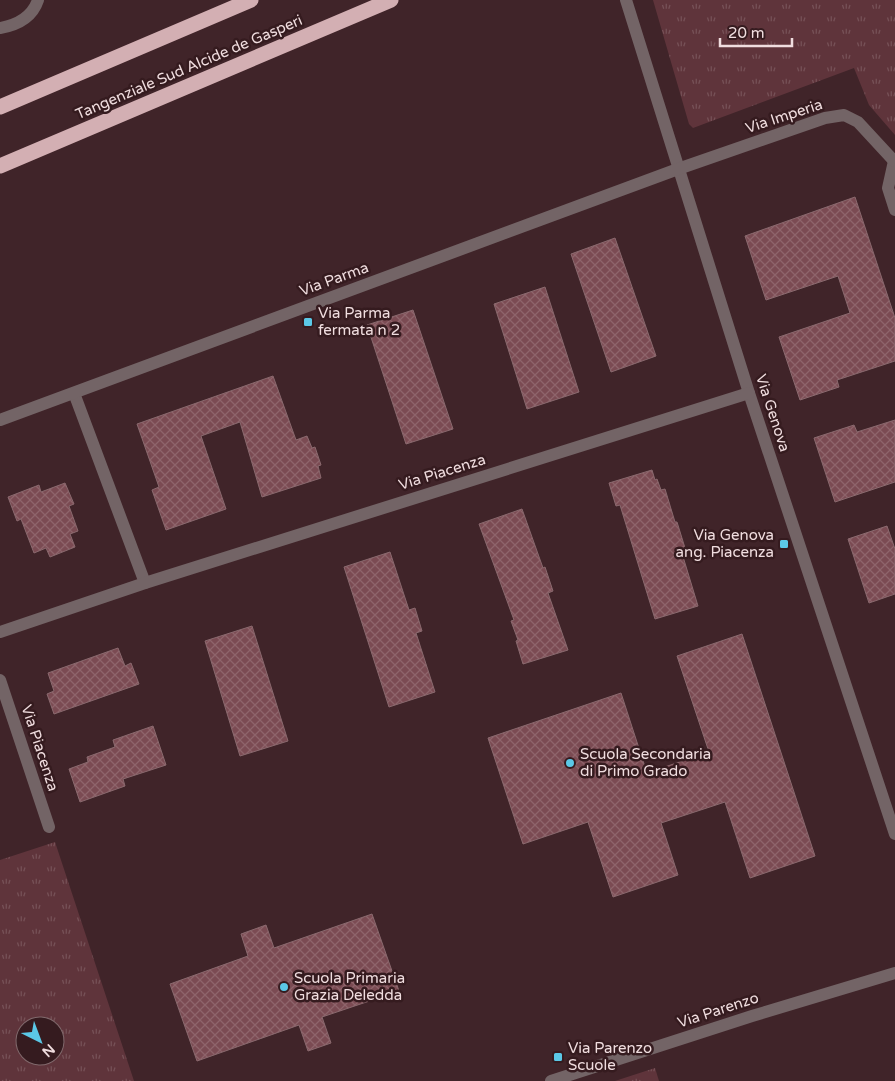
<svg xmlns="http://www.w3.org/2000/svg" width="895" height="1081" viewBox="0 0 895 1081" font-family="'Varela Round',sans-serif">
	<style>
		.park { fill: url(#park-tufts); fill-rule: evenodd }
		.building { fill: url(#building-cross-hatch); stroke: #8a696e }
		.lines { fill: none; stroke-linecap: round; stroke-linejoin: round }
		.street { stroke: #736466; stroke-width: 12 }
		.highway { stroke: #d3afb3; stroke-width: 15 }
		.poi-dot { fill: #5bc8e7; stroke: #351b1f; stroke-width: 2 }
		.labels { text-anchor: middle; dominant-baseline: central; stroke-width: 5; stroke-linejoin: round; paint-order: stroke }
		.street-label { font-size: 15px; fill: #f0dddf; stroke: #351b1f }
		.poi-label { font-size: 15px; fill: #f0dddf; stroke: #351b1f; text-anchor: start }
	</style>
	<defs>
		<pattern id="park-tufts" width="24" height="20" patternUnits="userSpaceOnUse" patternTransform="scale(1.25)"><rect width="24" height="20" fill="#5f343b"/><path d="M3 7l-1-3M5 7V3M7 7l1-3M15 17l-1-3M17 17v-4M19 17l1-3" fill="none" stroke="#765157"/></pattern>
		<pattern id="building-cross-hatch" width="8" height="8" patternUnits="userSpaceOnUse" patternTransform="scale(1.25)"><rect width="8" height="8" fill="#7b4b53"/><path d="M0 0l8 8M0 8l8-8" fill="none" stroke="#8e646b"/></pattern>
	</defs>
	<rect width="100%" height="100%" fill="#402429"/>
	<g class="park">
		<polygon points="653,0 895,0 895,135 869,105 854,68 693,128 689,124"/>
		<path d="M55 842 134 1081H0V860ZM25 1026H55V1056H25Z"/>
		<polygon points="655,1068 659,1081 615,1081"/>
	</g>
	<g class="building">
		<polygon points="855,197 895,318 895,361 837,380 839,387 800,400 779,337 850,313 838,276 766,300 745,236"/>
		<polygon points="615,238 656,356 611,372 571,254"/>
		<polygon points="545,287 579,392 527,409 494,304"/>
		<polygon points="413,310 453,429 406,444 367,325"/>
		<polygon points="273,376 296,440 307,436 312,448 315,447 321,465 318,466 321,478 262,497 240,422 201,436 226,509 166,530 152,490 159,487 137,424"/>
		<polygon points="895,420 895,482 835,502 814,438 854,425 857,432"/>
		<polygon points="652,470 655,480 657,479 661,490 665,489 675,522 677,522 685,548 681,550 698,606 655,619 620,505 616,506 609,483"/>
		<polygon points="65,483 74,504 69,506 78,531 70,534 75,547 50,557 46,548 34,553 21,519 17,521 8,497 39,485 41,492"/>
		<polygon points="522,509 543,568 545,567 553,591 548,593 568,650 523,664 516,641 518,640 511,621 514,620 479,524"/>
		<polygon points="887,526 895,549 895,594 869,603 848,539"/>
		<polygon points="390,552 409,610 415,608 422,631 416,633 435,692 389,707 344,567"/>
		<polygon points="252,626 288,741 240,756 205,641"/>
		<polygon points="742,634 815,856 750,878 725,802 661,823 678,875 613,897 588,822 523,844 488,738 621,693 647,773 709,752 677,656"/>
		<polygon points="118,648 125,666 131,663 139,684 54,714 47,694 54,691 48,673"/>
		<polygon points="153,726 166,765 123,779 125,786 80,802 69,769 88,762 87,757 115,747 113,740"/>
		<polygon points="372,914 399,991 322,1017 331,1043 308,1051 299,1025 197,1061 170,984 248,956 241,934 266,925 274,948"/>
	</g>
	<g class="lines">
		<g class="street">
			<polyline points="626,0 749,393 895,834"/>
			<path d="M0 28C17 25 32 18 38 0"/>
			<polyline points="894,161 888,188 895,210"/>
			<polyline points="74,393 145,583"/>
			<polyline points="0,420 678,169 825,118 844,115 858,122 894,161"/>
			<polyline points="0,632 145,583 749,393"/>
			<polyline points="0,680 49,827"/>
			<polyline points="551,1081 752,1016 895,973"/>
		</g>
		<g class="highway">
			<polyline points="0,107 251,0"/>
			<polyline points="0,166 391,0"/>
		</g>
	</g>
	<g class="poi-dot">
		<rect x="303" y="317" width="10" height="10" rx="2.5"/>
		<rect x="779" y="539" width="10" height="10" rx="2.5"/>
		<circle cx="570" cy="763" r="5"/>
		<circle cx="284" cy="987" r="5"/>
		<rect x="553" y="1052" width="10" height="10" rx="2.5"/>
	</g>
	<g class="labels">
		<g class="street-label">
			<text transform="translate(189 67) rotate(-23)">Tangenziale Sud Alcide de Gasperi</text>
			<text transform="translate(784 116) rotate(-18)">Via Imperia</text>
			<text transform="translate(334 279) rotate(-20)">Via Parma</text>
			<text transform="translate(773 413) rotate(72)">Via Genova</text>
			<text transform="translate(442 472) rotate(-17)">Via Piacenza</text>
			<text transform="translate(40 748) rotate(72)">Via Piacenza</text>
			<text transform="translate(718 1010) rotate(-18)">Via Parenzo</text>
		</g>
		<g class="poi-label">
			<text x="318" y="313">Via Parma<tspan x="318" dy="17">fermata n 2</tspan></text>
			<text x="774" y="535" text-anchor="end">Via Genova<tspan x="774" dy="17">ang. Piacenza</tspan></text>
			<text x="580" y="754">Scuola Secondaria<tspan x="580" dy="17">di Primo Grado</tspan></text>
			<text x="294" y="978">Scuola Primaria<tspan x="294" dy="17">Grazia Deledda</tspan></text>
			<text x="568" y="1048">Via Parenzo<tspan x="568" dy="17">Scuole</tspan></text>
		</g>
	</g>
	<g transform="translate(40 1041) rotate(138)"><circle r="24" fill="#351b1f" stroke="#80696c"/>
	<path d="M0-4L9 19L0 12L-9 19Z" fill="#5bc8e7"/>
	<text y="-8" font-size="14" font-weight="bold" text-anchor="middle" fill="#f0dddf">N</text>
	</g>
	<path d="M720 38v8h72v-8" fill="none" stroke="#f0dddf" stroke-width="2.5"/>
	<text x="728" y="38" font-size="15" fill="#f0dddf" stroke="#351b1f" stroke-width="4" paint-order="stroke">20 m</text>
</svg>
